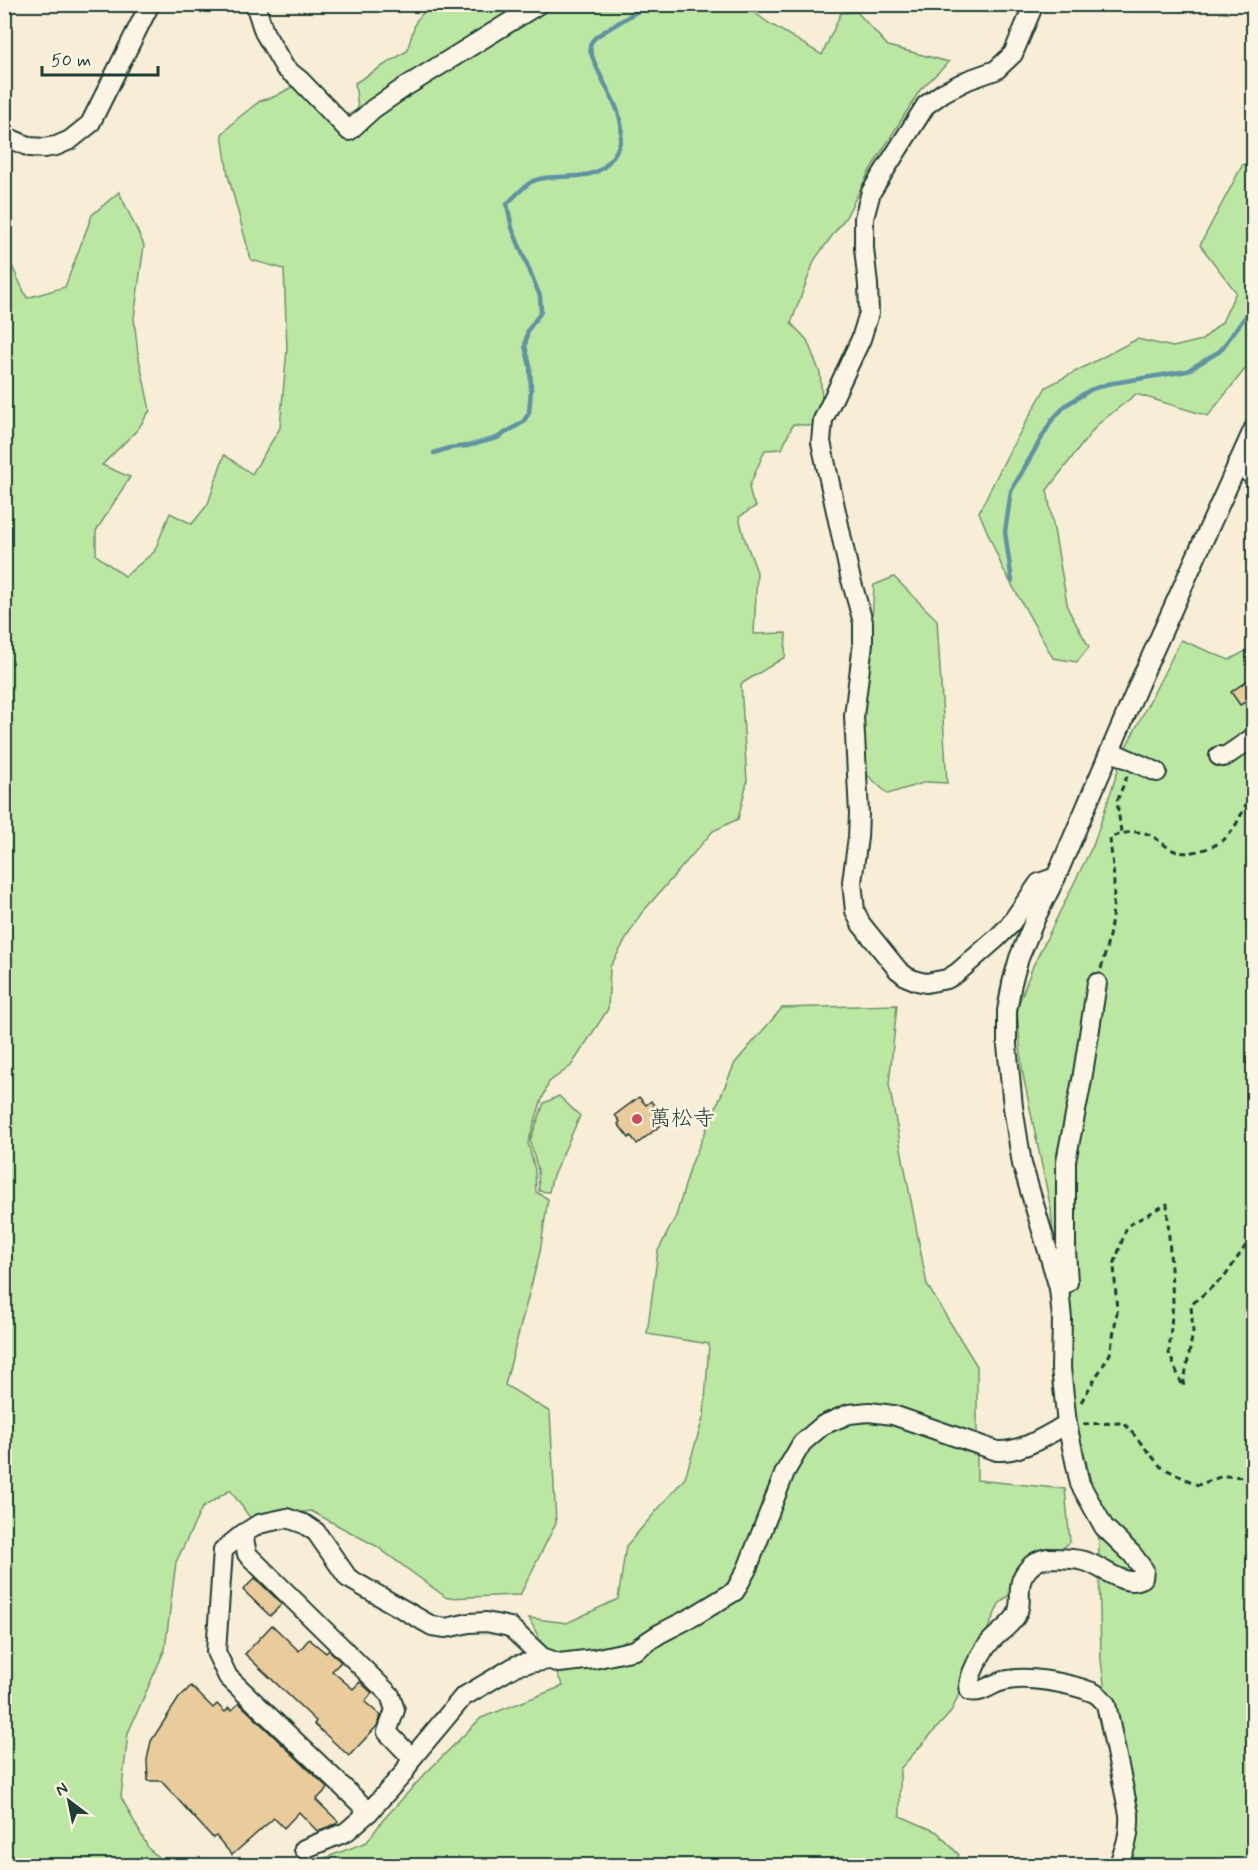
<svg xmlns="http://www.w3.org/2000/svg" width="1258" height="1870" viewBox="0 0 1258 1870" font-family="Mynerve,'Klee One',sans-serif">
	<style>
		.green { fill: #bce7a3; stroke: #6e926c; stroke-width: 1.5 }
		.lines { fill: none; stroke-linecap: round; stroke-linejoin: round }
		.stream { stroke: #5f93a2; stroke-width: 4.5 }
		.building { fill: #e9cb9c; stroke: #1f3d34; stroke-width: 1.5 }
		.minor-casing { stroke: #1f3d34; stroke-width: 22 }
		.path { stroke: #1f3d34; stroke-width: 3; stroke-dasharray: 6 4.5; stroke-linecap: butt }
		.minor { stroke: #fcf5e5; stroke-width: 18 }
		.poi-dot { fill: #d1495b; stroke: #fcf5e5; stroke-width: 2 }
		.labels { text-anchor: middle; dominant-baseline: central; stroke-width: 5; stroke-linejoin: round; paint-order: stroke }
		.poi-label { font-size: 22px; fill: #1f3d34; stroke: #fcf5e5; text-anchor: start }
	</style>
	<rect width="100%" height="100%" fill="#f8edd6"/>
	<filter id="ink" filterUnits="userSpaceOnUse"><feTurbulence type="fractalNoise" baseFrequency=".0167" numOctaves="2"/><feDisplacementMap in="SourceGraphic" scale="12" xChannelSelector="R" yChannelSelector="G"/><feConvolveMatrix kernelMatrix="1 2 1 2 8 2 1 2 1" color-interpolation-filters="sRGB"/></filter>
	<g filter="url(#ink)">
		<g class="green">
			<polygon points="430,5 749,5 750,9 767,22 822,55 841,13 857,12 888,46 949,62 920,90 870,170 846,217 815,259 791,323 807,340 820,373 822,398 814,426 793,424 782,449 765,450 749,487 752,500 756,506 739,517 744,537 757,572 754,634 786,633 785,657 741,684 747,782 738,819 713,831 640,915 610,967 608,1009 571,1066 549,1082 541,1102 528,1143 535,1170 536,1192 548,1199 540,1252 505,1385 550,1412 556,1523 520,1595 447,1598 376,1546 311,1511 251,1519 230,1490 202,1508 176,1562 165,1649 128,1733 121,1797 149,1849 167,1865 5,1865 4,249 27,298 65,287 92,215 119,192 144,245 134,318 138,354 150,410 138,429 102,465 130,477 96,531 96,555 125,576 154,552 170,513 192,524 208,504 224,455 252,474 280,428 287,349 284,269 251,260 228,175 222,134 237,119 260,101 276,96 297,84 339,121 358,109 355,83 407,51 416,21"/>
			<polygon points="1243,164 1253,166 1253,359 1208,416 1136,394 1097,425 1047,490 1068,609 1089,647 1077,662 1053,658 1003,569 979,512 1009,452 1046,387 1137,339 1173,347 1202,340 1222,322 1236,292 1200,245"/>
			<polygon points="894,577 937,620 947,783 926,782 888,794 864,772 860,726 870,657 874,585"/>
			<polygon points="1181,640 1229,660 1253,647 1253,1865 1127,1865 1101,1660 1098,1510 1083,1449 1067,1424 1051,1209 1022,1070 1017,1008 1033,966 1094,843 1125,749"/>
			<polygon points="897,1005 889,1085 927,1285 977,1366 977,1480 1065,1489 1070,1542 999,1604 951,1712 900,1769 900,1816 937,1832 959,1855 954,1865 304,1866 367,1842 383,1820 423,1776 481,1718 563,1686 529,1618 567,1623 618,1599 626,1546 685,1478 704,1415 709,1344 647,1334 658,1251 676,1216 691,1165 735,1063 782,1008"/>
			<polygon points="559,1096 580,1116 552,1178 549,1192 539,1191 538,1170 530,1141 544,1103"/>
		</g>
		<g class="lines">
			<g class="stream">
				<path d="M434 453 449 448 467 446 497 438 523 422 529 413 531 389 530 366 525 346 528 330 541 312 540 296 512 228 507 204C514 197 522 188 531 182 552 171 588 184 606 165 641 129 608 98 594 61 592 55 588 49 591 43 592 40 595 38 597 36L649 4"/>
				<polyline points="1012,581 1005,532 1011,491 1052,420 1066,405 1090,390 1107,384 1187,371 1220,351 1254,305"/>
			</g>
		</g>
		<g class="building">
			<polygon points="1254,676 1254,714 1245,702 1240,705 1231,692"/>
			<polygon points="639,1097 646,1105 651,1101 659,1112 654,1115 661,1125 637,1144 631,1136 629,1138 618,1124 620,1122 615,1115"/>
			<polygon points="255,1578 282,1604 270,1616 243,1590"/>
			<polygon points="272,1625 299,1651 309,1639 326,1653 329,1650 341,1662 332,1671 353,1689 360,1682 372,1693 365,1702 381,1716 377,1726 349,1756 314,1724 316,1721 245,1654"/>
			<polygon points="191,1686 213,1708 217,1704 225,1712 229,1708 231,1711 239,1703 328,1788 316,1800 338,1821 336,1824 317,1831 299,1812 284,1828 274,1818 232,1855 216,1836 213,1838 161,1781 148,1781 147,1760 151,1741 179,1698"/>
		</g>
		<g class="lines">
			<defs>
				<g id="minor">
					<polyline points="255,4 264,32 285,68 300,80 349,131 373,109 405,87 539,4"/>
					<polyline points="1034,4 1013,54 996,70 968,80 944,92 926,105 871,192 864,218 864,248 868,285 869,313 861,339 823,420 821,442 850,576 863,622 863,643 854,716 859,814 858,837 852,882 855,911 861,924 898,970 907,977 917,981 926,983 947,979 957,973 997,938 1009,926 1039,883 1056,877"/>
					<polyline points="4,136 30,147 44,148 56,146 70,140 90,124 150,4"/>
					<polyline points="1237,464 1252,475 1254,478"/>
					<polyline points="1110,751 1157,772"/>
					<polyline points="1219,756 1223,757 1226,756 1254,737"/>
					<polyline points="1059,1288 1068,1282 1066,1250 1066,1161 1082,1080 1097,983"/>
					<polyline points="243,1534 223,1550 216,1652 228,1677 369,1812"/>
					<path d="M412 1758 387 1732 395 1710 390 1695 247 1554 243 1534 259 1524 287 1518 304 1524 316 1532 348 1578 432 1626 446 1628 469 1623 486 1622 510 1627 542 1657 559 1663 594 1659 635 1650 659 1634 694 1616 735 1591 747 1569 785 1472 802 1443 823 1425 849 1414 869 1412 893 1415 997 1451C1023 1452 1045 1436 1067 1424"/>
					<polyline points="304,1849 346,1832 369,1812 404,1773 412,1758 463,1697 517,1665 549,1660"/>
					<path d="M1118 1866C1126 1846 1130 1835 1129 1814L1106 1704C1102 1699 1098 1694 1092 1692 1068 1683 1025 1674 1000 1682 990 1685 981 1694 970 1691 968 1685 970 1679 972 1673 977 1661 982 1651 990 1642 998 1633 1010 1626 1016 1616 1025 1600 1013 1586 1028 1569 1033 1563 1041 1559 1048 1558 1060 1558 1073 1558 1084 1561 1103 1566 1124 1589 1143 1578L1144 1570 1132 1554 1104 1527 1080 1484 1067 1424 1061 1368 1062 1319 1059 1288 1022 1164 1013 1107 1007 1045V1011L1012 983 1019 958 1036 917 1056 877 1141 679 1254 428"/>
				</g>
			</defs>
			<use href="#minor" class="minor-casing"/>
			<g class="path">
				<polyline points="1121,832 1117,801 1127,776"/>
				<path d="M1101 969C1109 941 1114 914 1114 885 1114 869 1111 853 1110 838 1121 833 1138 829 1150 835 1160 840 1167 849 1178 852 1189 855 1209 849 1219 843 1239 831 1240 808 1254 795"/>
				<polyline points="1081,1402 1110,1354 1117,1313 1114,1265 1127,1226 1167,1204 1173,1301 1169,1353 1183,1387 1193,1332 1191,1305 1226,1275 1254,1233"/>
				<polyline points="1083,1424 1124,1423 1161,1467 1198,1485 1223,1476 1250,1477 1254,1469"/>
			</g>
			<use href="#minor" class="minor"/>
		</g>
	</g>
	<circle class="poi-dot" cx="637" cy="1119" r="6"/>
	<g class="labels">
		<g class="poi-label">
			<text x="649" y="1119">萬松寺</text>
		</g>
	</g>
	<rect width="1258" height="1870" fill="none" stroke="#fcf5e5" stroke-width="24"/>
	<rect x="12" y="12" width="1234" height="1846" fill="none" stroke="#1f3d34" stroke-width="2" filter="url(#ink)"/>
	<g transform="translate(69 1801) rotate(328)" stroke="#fcf5e5" stroke-width="4.5" paint-order="stroke">
	<path d="M0-4.5L10 22L0 15L-10 22Z" fill="#1f3d34"/>
	<text y="-9" font-size="16" font-weight="bold" text-anchor="middle" fill="#1f3d34">N</text>
	</g>
	<path d="M42 66v9h116v-9" fill="none" stroke="#1f3d34" stroke-width="3"/>
	<text x="51" y="66" font-size="18" fill="#1f3d34" stroke="#fcf5e5" stroke-width="4.5" paint-order="stroke">50 m</text>
</svg>
